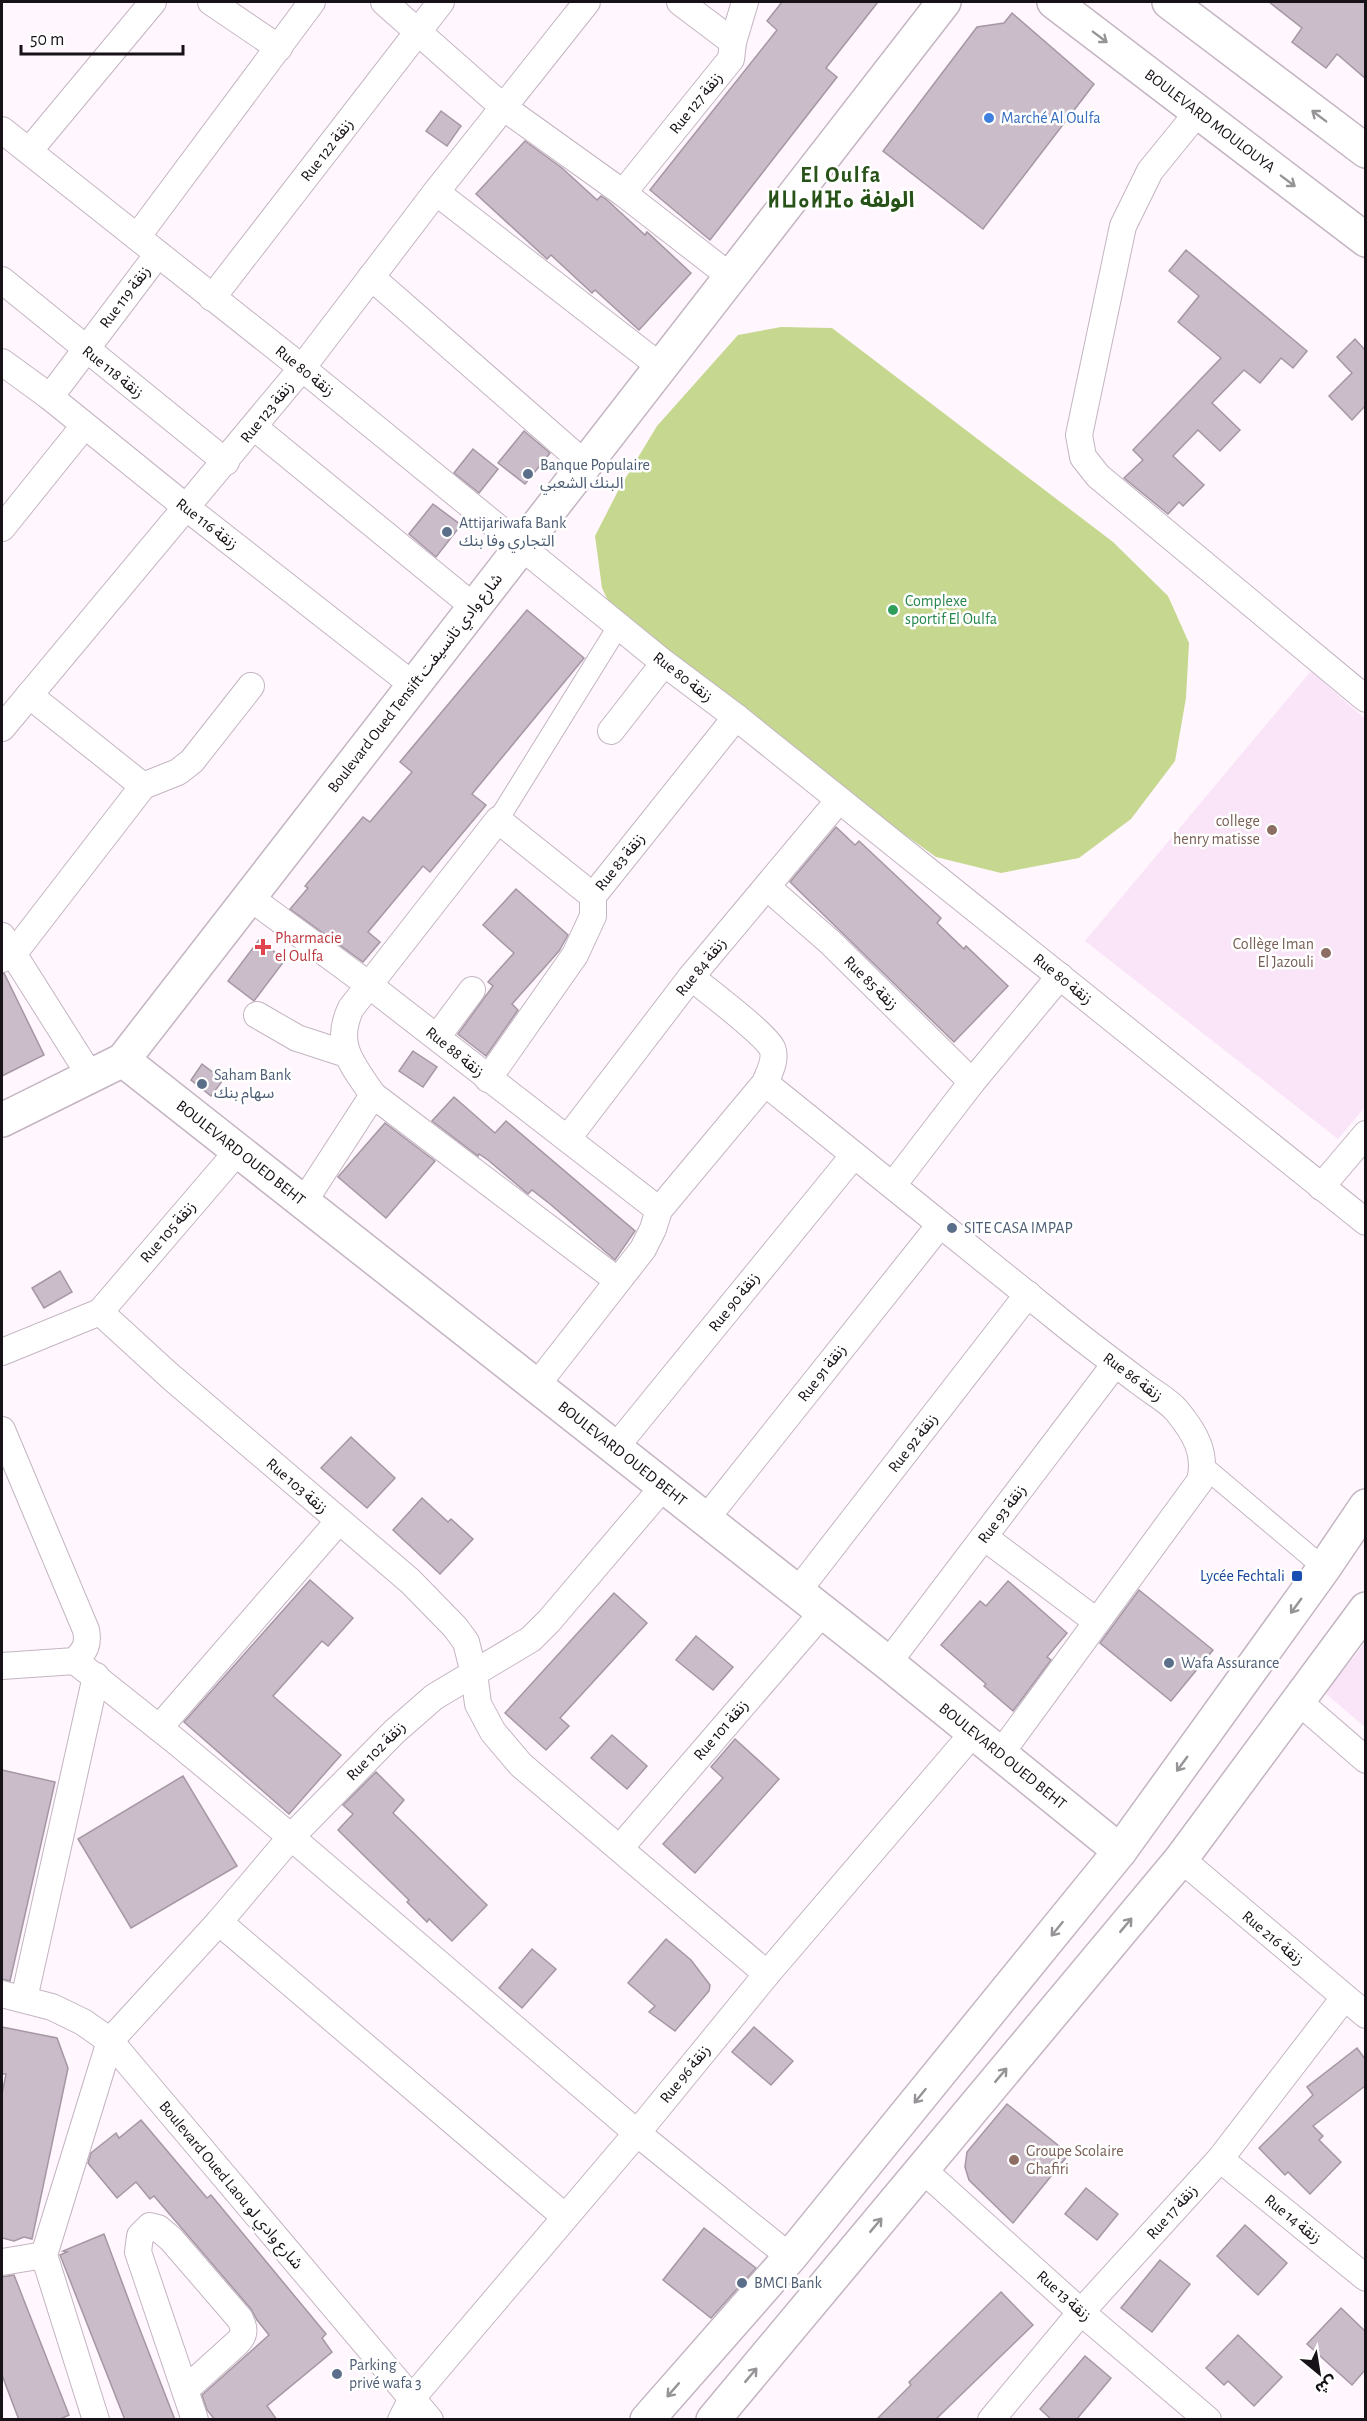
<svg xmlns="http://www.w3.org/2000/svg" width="1367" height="2421" viewBox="0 0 1367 2421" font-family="'Alegreya Sans','Noto Sans Arabic','Noto Sans Tifinagh',sans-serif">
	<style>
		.built { fill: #fae4f8 }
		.green { fill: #c6d78f }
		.building { fill: #cbbcca; stroke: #a597a3; stroke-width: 1.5 }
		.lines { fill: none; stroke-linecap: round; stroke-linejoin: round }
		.pedestrian-casing { stroke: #c3b5c2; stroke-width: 22 }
		.minor-casing { stroke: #c3b5c2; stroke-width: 28 }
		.tertiary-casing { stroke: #c3b5c2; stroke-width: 36 }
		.secondary-casing { stroke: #c3b5c2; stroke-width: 36 }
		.pedestrian { stroke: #fff; stroke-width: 20 }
		.minor { stroke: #fff; stroke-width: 26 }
		.tertiary { stroke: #fff; stroke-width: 33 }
		.secondary { stroke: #fff; stroke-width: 33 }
		.oneway { stroke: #979497 }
		.shop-dot { fill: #3f7fe0; stroke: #fff; stroke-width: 2 }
		.service-dot { fill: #5c6f8a; stroke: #fff; stroke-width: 2 }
		.leisure-dot { fill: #2e9e5b; stroke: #fff; stroke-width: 2 }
		.education-dot { fill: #8d6e63; stroke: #fff; stroke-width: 2 }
		.health-dot { fill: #e0444e; stroke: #fff; stroke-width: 2 }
		.transit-dot { fill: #1a4fb4; stroke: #fff; stroke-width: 2 }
		.labels { text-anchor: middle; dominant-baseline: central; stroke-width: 5; stroke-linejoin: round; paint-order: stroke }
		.street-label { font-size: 16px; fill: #171217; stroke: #fff }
		.shop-label { font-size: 16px; fill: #366cbe; stroke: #fff; text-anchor: start }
		.service-label { font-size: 16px; fill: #4e5e75; stroke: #fff; text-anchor: start }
		.leisure-label { font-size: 16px; fill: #27864d; stroke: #fff; text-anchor: start }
		.education-label { font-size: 16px; fill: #785e54; stroke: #fff; text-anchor: end }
		.health-label { font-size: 16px; fill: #be3a42; stroke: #fff; text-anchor: start }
		.transit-label { font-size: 16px; fill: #164399; stroke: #fff; text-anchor: end }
		.district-label { font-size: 22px; font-weight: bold; letter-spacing: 1.5px; fill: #275218; stroke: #fff }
	</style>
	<rect width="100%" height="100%" fill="#fff6fe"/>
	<g class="built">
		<polygon points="1311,671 1365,719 1365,1107 1338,1139 1085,941"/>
		<polygon points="1365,1643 1365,1727 1325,1693"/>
	</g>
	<polygon class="green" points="781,327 832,328 1113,542 1168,596 1189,643 1186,698 1175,761 1131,819 1079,858 1001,873 936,857 707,693 619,624 602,588 595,536 619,489 657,426 738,335"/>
	<g class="building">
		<polygon points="782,2 878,2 826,68 837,77 710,240 650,190 777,30 767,21"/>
		<polygon points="1269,2 1365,2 1365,78 1337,54 1326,68 1292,42 1302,28"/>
		<polygon points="1012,13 1094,84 983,229 883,151 977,27 1004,23"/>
		<polygon points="441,111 461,126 447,146 426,131"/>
		<polygon points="525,141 562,168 597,200 601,196 607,200 645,235 647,232 691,273 639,330 595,290 592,293 551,255 547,259 476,194"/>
		<polygon points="1186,250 1307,351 1293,368 1281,358 1260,383 1244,370 1212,403 1240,430 1220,451 1198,430 1173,456 1204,485 1183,506 1179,502 1168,514 1124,478 1143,460 1133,450 1221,358 1178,322 1199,296 1169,271"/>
		<polygon points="1355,339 1365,350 1365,406 1352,420 1329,396 1352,373 1337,357"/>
		<polygon points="524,431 550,453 525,484 498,463"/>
		<polygon points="473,449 498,469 479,493 454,473"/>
		<polygon points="433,504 461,525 436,557 409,534"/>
		<polygon points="527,610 584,658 472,794 486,805 430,872 423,866 368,932 380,942 363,962 290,909 308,888 305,886 363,817 370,822 412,772 400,762"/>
		<polygon points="836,827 855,845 859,841 941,918 937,923 964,949 966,946 1008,986 954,1042 790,882"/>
		<polygon points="516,889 568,935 559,951 512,1004 518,1010 486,1056 458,1034 493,986 488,982 514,953 483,925"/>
		<polygon points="259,940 285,960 254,1001 228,981"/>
		<polygon points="4,973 44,1055 2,1076 2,974"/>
		<polygon points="413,1051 437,1067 423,1087 399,1071"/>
		<polygon points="202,1064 223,1080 211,1096 191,1080"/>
		<polygon points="454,1097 495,1133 506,1121 635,1231 615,1260 550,1204 532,1190 528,1194 488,1160 479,1154 478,1156 432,1121"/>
		<polygon points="385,1123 435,1161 386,1218 338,1177"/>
		<polygon points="60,1271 72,1292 44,1308 32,1288"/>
		<polygon points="351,1437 395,1478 367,1508 321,1468"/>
		<polygon points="422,1498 448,1522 451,1519 473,1539 440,1574 393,1530"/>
		<polygon points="310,1580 353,1618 328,1646 322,1641 273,1696 341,1755 289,1814 184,1722"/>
		<polygon points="1008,1581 1067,1633 1047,1657 1051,1660 1013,1711 984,1686 986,1684 941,1645 980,1601 986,1606"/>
		<polygon points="1139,1590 1213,1650 1171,1701 1100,1643"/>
		<polygon points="614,1593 647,1623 560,1718 569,1726 546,1750 505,1713"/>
		<polygon points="696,1636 733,1667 713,1690 676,1660"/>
		<polygon points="612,1735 647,1766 627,1789 591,1758"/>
		<polygon points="735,1739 779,1779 695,1873 663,1844 723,1778 711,1767"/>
		<polygon points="2,1770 55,1782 10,1981 2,1979"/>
		<polygon points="376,1772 404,1800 393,1813 487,1905 452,1941 429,1919 427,1922 407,1902 409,1900 338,1830 353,1814 343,1805"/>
		<polygon points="183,1776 237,1866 131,1928 78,1839"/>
		<polygon points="666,1939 691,1960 710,1985 709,1991 675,2031 649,2012 655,2006 628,1983"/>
		<polygon points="532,1949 556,1969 522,2008 499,1988"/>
		<polygon points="2,2027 57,2038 68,2068 32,2239 24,2237 14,2241 2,2238 2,2094 6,2074 2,2074"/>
		<polygon points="754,2027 793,2061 771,2085 732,2052"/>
		<polygon points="1357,2048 1365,2059 1365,2086 1313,2126 1323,2136 1319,2140 1341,2162 1310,2194 1288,2172 1285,2175 1259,2148 1313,2095 1307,2087"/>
		<polygon points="1007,2104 1069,2154 1013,2223 969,2180 965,2167 967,2152"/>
		<polygon points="141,2120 207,2198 211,2195 326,2334 322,2338 332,2352 267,2406 277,2420 215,2420 207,2410 202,2395 269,2335 257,2320 251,2309 154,2196 150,2199 136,2182 117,2198 88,2163 91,2153 116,2133 119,2138"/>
		<polygon points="1086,2188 1118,2214 1097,2240 1065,2214"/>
		<polygon points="1245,2225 1287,2263 1258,2295 1217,2256"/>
		<polygon points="704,2228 756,2268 711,2318 663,2280"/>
		<polygon points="104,2234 135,2317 175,2420 125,2420 60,2255 67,2252 63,2251"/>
		<polygon points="1160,2260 1190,2284 1152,2332 1121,2308"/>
		<polygon points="14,2275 69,2415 58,2420 19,2420 2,2375 2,2277"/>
		<polygon points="1001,2292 1033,2325 935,2420 876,2420 911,2385 909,2382"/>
		<polygon points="1341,2308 1365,2331 1365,2370 1352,2385 1307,2344"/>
		<polygon points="1238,2335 1282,2377 1254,2406 1228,2381 1224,2385 1206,2368"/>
		<polygon points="1085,2356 1111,2378 1076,2420 1052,2420 1040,2409"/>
	</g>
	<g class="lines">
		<defs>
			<g id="pedestrian">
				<polyline points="498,820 619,625"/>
				<polyline points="1203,1466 1324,1568"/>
			</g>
			<g id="minor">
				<polyline points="211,2 279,48"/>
				<polyline points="384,2 503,107 623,193 731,277"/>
				<polyline points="680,2 733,42"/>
				<polyline points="1198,112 1150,171 1123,226 1079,435 1083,457 1098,476 1366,699"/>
				<polyline points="2,130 302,368 664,663 736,717 1366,1222"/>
				<polyline points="29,151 153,2"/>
				<polyline points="436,192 661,367"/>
				<polyline points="623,193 731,59 733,42 745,2"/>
				<polyline points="137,237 312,2"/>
				<polyline points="371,277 585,464"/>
				<polyline points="2,280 226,462"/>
				<polyline points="212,298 441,2"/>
				<polyline points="2,362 50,397 187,508 413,685"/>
				<polyline points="50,397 158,254"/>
				<polyline points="254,427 474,607"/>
				<polyline points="2,528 84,426"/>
				<polyline points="29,695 143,786"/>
				<polyline points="2,728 302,368 436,192 587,2"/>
				<polyline points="611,731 664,663"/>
				<polyline points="767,887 830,942 972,1082"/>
				<path d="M593 896 498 820 351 1008C333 1045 353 1065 373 1095L617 1280"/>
				<polyline points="249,897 369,985 659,1210"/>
				<polyline points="2,936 91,1077"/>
				<polyline points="2,959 14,953 143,786 178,772 192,761 251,686"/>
				<polyline points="257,1015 297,1038 346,1054"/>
				<polyline points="437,1037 472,990"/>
				<polyline points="488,1079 575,955 593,916 593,896 736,717"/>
				<path d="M765 1083C866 1165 968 1246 1069 1328 1093 1347 1117 1365 1141 1383 1152 1392 1168 1400 1177 1411 1195 1433 1207 1453 1200 1481L1001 1753"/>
				<polyline points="568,1138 691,977 839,800"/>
				<polyline points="893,1185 972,1082 1060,976"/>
				<polyline points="1321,1187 1366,1134"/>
				<polyline points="303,1203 373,1095"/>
				<polyline points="100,1312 171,1377 410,1581 455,1627 466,1642 474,1673 478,1704 493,1732 521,1765 767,1974"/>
				<polyline points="2,1352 100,1312 237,1152"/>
				<path d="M536 1386 643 1249 653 1229 659 1210 765 1083C769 1073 777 1059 772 1048 763 1032 708 991 691 977"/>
				<path d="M2 1430 86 1630C89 1645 85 1650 75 1661L2 1666"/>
				<polyline points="615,1448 854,1155"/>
				<polyline points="705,1520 939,1226"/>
				<polyline points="984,1537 1096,1621"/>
				<polyline points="797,1592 1028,1294"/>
				<polyline points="75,1661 178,1743 291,1837 637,2133 790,2257"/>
				<polyline points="888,1663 1115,1364"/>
				<polyline points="1298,1701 1366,1760"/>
				<polyline points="159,1728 338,1522"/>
				<polyline points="620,1848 823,1612"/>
				<polyline points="1181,1859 1366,2015"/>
				<polyline points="219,1922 564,2216"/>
				<polyline points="2,1994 52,2007 83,2022 110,2041 430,2420"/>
				<polyline points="24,1999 96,1676"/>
				<polyline points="1220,2159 1366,2278"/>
				<polyline points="922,2169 1081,2312 1208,2420"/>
				<polyline points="2,2262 44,2255"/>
				<path d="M185 2390 237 2343C245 2335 245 2329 240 2319L171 2239 158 2228 150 2226 140 2236 138 2252 195 2420"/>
				<polyline points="96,2420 44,2255 110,2041 219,1922 291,1837 394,1732 434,1697 531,1639 549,1621 663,1487"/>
				<polyline points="401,2420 412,2398 637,2133 767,1974 974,1732"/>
				<polyline points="991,2420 1081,2312 1220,2159 1344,1998"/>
			</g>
			<g id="tertiary">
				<path id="s1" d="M1054 2 1366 240"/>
				<polyline points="1169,2 1366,151"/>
				<path id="s2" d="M123 1060 888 1663 1120 1851"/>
				<polyline points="2,1120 123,1060 944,2"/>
			</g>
			<g id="secondary">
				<polyline points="647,2420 790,2257 1120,1851 1324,1568 1366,1506"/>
				<polyline points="713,2420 1181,1859 1366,1609"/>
			</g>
		</defs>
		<use href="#pedestrian" class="pedestrian-casing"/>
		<use href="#minor" class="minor-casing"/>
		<use href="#tertiary" class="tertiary-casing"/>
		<use href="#secondary" class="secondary-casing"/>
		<use href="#pedestrian" class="pedestrian"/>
		<use href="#minor" class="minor"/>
		<use href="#tertiary" class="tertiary"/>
		<use href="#secondary" class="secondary"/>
	</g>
	<defs><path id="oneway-shaft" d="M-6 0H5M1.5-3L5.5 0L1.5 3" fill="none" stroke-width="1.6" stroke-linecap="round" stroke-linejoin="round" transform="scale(1.5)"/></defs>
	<g class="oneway">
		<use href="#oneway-shaft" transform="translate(1100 37) rotate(37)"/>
		<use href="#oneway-shaft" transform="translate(1319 116) rotate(-143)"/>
		<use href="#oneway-shaft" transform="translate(1288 181) rotate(37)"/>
		<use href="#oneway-shaft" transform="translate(1296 1606) rotate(126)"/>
		<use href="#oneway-shaft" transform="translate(1182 1764) rotate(126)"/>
		<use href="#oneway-shaft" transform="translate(1126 1925) rotate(-50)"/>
		<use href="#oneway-shaft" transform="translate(1057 1929) rotate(129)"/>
		<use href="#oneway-shaft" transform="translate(1001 2075) rotate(-50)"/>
		<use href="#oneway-shaft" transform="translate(920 2096) rotate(129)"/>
		<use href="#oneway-shaft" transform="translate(876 2225) rotate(-50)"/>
		<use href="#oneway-shaft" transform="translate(751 2375) rotate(-50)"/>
		<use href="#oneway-shaft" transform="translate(673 2390) rotate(131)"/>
	</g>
	<circle class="shop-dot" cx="989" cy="118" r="6"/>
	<g class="service-dot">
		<circle cx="528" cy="474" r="6"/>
		<circle cx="447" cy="532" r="6"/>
		<circle cx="202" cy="1084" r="6"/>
		<circle cx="952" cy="1228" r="6"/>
		<circle cx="1169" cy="1663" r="6"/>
		<circle cx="742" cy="2283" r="6"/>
		<circle cx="337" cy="2374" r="6"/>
	</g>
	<circle class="leisure-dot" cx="893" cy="610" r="6"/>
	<g class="education-dot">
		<circle cx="1272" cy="830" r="6"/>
		<circle cx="1326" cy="953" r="6"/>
		<circle cx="1014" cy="2160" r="6"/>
	</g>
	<path class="health-dot" d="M260 938h6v6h6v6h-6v6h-6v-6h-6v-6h6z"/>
	<rect class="transit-dot" x="1291" y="1570" width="12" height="12" rx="3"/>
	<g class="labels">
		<g class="street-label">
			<text transform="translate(696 103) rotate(-51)">Rue 127 زنقة</text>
			<text stroke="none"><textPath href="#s1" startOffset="196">BOULEVARD MOULOUYA</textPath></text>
			<text transform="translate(327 150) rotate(-52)">Rue 122 زنقة</text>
			<text transform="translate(125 297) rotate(-53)">Rue 119 زنقة</text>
			<text transform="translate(305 371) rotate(39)">Rue 80 زنقة</text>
			<text transform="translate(113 372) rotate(39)">Rue 118 زنقة</text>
			<text transform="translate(267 412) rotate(-51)">Rue 123 زنقة</text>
			<text transform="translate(207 524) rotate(38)">Rue 116 زنقة</text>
			<text transform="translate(683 677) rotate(38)">Rue 80 زنقة</text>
			<text transform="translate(415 683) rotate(-52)">Boulevard Oued Tensift شارع وادي تانسيفت</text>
			<text transform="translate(620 862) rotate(-51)">Rue 83 زنقة</text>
			<text transform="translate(701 967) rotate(-51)">Rue 84 زنقة</text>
			<text transform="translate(1063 979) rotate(39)">Rue 80 زنقة</text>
			<text transform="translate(871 983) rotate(45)">Rue 85 زنقة</text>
			<text transform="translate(455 1052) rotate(39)">Rue 88 زنقة</text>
			<text stroke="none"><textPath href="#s2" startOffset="150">BOULEVARD OUED BEHT</textPath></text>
			<text transform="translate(168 1232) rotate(-49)">Rue 105 زنقة</text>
			<text transform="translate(734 1302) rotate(-51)">Rue 90 زنقة</text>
			<text transform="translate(822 1373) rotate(-52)">Rue 91 زنقة</text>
			<text transform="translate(1133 1377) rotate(37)">Rue 86 زنقة</text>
			<text transform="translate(913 1443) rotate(-52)">Rue 92 زنقة</text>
			<text stroke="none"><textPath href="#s2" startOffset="636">BOULEVARD OUED BEHT</textPath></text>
			<text transform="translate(297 1486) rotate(41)">Rue 103 زنقة</text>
			<text transform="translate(1002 1514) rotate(-53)">Rue 93 زنقة</text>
			<text transform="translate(721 1730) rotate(-49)">Rue 101 زنقة</text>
			<text transform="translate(376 1751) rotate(-45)">Rue 102 زنقة</text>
			<text stroke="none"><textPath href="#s2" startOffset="1122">BOULEVARD OUED BEHT</textPath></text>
			<text transform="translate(1273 1938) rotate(40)">Rue 216 زنقة</text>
			<text transform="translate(685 2074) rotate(-51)">Rue 96 زنقة</text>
			<text transform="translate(231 2185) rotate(50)">Boulevard Oued Laou شارع وادي لو</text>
			<text transform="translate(1172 2212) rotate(-48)">Rue 17 زنقة</text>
			<text transform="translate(1293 2219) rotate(39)">Rue 14 زنقة</text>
			<text transform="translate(1064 2296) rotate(42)">Rue 13 زنقة</text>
		</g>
		<g class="shop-label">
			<text x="1001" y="118">Marché Al Oulfa</text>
		</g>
		<g class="service-label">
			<text x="540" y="465">Banque Populaire<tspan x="540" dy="18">البنك الشعبي</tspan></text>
			<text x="459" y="523">Attijariwafa Bank<tspan x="459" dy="18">التجاري وفا بنك</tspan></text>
			<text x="214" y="1075">Saham Bank<tspan x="214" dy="18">سهام بنك</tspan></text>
			<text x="964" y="1228">SITE CASA IMPAP</text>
			<text x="1181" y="1663">Wafa Assurance</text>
			<text x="754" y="2283">BMCI Bank</text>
			<text x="349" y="2365">Parking<tspan x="349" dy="18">privé wafa 3</tspan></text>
		</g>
		<g class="leisure-label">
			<text x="905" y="601">Complexe<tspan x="905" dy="18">sportif El Oulfa</tspan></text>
		</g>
		<g class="education-label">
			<text x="1260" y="821">college<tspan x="1260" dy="18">henry matisse</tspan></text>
			<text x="1314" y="944">Collège Iman<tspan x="1314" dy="18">El Jazouli</tspan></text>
			<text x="1026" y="2151" text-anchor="start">Groupe Scolaire<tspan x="1026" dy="18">Ghafiri</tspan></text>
		</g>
		<g class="health-label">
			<text x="275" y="938">Pharmacie<tspan x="275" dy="18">el Oulfa</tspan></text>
		</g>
		<g class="transit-label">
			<text x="1285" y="1576">Lycée Fechtali</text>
		</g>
		<g class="district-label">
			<text x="841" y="175">El Oulfa<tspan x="841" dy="25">ⵍⵡⴰⵍⴼⴰ الولفة</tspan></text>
		</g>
	</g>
	<rect width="1367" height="2421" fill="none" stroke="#171217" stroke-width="6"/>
	<g transform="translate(1319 2373) rotate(150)" stroke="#ffffff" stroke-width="4.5" paint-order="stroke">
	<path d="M0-4.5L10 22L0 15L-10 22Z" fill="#171217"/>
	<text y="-9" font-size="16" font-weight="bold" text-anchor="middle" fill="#171217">ش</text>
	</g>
	<path d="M21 45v9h162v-9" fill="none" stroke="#171217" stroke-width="3"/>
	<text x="30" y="45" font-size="18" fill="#171217" stroke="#ffffff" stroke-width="4.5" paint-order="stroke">50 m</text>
</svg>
